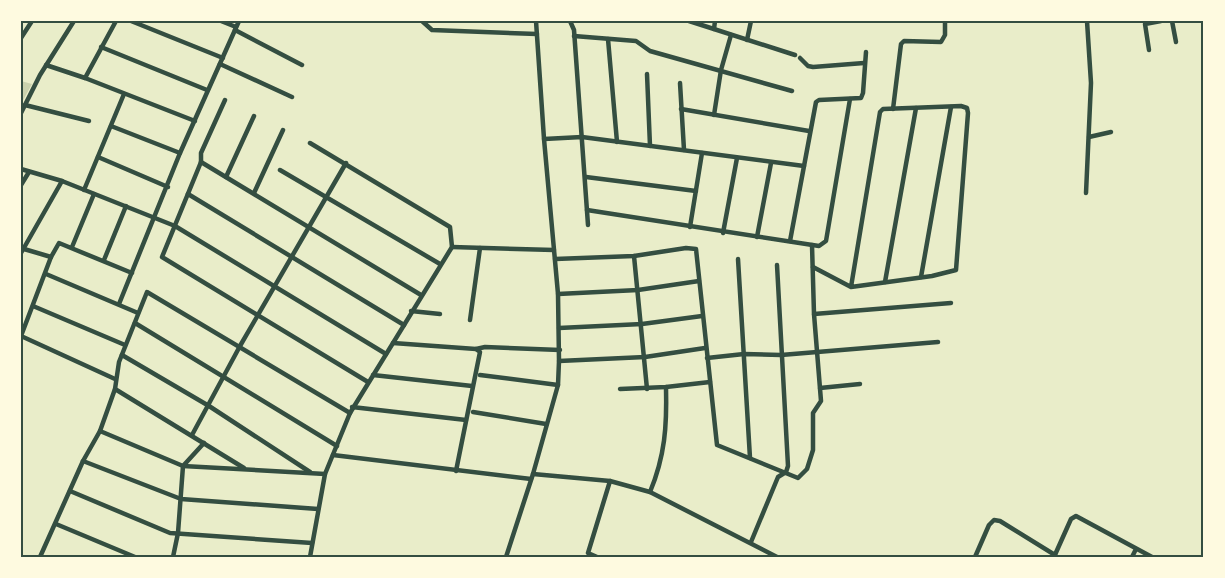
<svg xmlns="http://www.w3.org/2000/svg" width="1225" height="578" viewBox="0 0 1225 578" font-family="'Work Sans',sans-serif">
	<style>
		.green { fill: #cad2ad }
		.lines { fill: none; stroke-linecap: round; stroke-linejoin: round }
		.minor { stroke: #344e41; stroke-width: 4.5 }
		.neatline { fill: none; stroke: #344e41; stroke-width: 2 }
	</style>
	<rect width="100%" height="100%" fill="#e9edc9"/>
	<polygon class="green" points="21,81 32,84 21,104"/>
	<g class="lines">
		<g class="minor">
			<polyline points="131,21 223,58"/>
			<polyline points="221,21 236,27"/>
			<polyline points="422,21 432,30 537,34"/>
			<polyline points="570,21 574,30 588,225"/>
			<polyline points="689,21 795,55"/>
			<polyline points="1172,21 1176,42"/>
			<polyline points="714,29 715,21"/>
			<polyline points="235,30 302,65"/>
			<polyline points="574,36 636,41 650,51 792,91"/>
			<polyline points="21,38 32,21"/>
			<polyline points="608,39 617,142"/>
			<polyline points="747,40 751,21"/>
			<polyline points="101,47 207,90"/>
			<polyline points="1149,50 1145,24 1161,21"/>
			<polyline points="800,58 808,66 813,67 864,63"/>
			<polyline points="220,64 292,97"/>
			<polyline points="46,65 85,78 195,121"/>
			<polyline points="647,74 650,146"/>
			<polyline points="85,78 116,21"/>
			<polyline points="680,83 684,150"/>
			<polyline points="225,100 201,153 201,162 162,257 368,382"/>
			<polyline points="25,105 89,121"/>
			<polyline points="681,109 809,131"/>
			<polyline points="893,109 901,44 904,41 941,42 945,35 945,21"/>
			<polyline points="21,113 40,75 74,21"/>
			<polyline points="714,115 721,70 731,35"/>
			<polyline points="111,126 180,153"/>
			<polyline points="1089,137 1111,132"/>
			<polyline points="544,139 582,137 804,166"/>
			<polyline points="310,143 450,227 452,247 350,413 325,474 310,557"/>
			<polyline points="98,157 168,187"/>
			<polyline points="201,162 421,295"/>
			<polyline points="21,169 62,181 175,226 386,354"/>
			<polyline points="280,170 440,264"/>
			<polyline points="226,177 254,116"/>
			<polyline points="586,177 696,191"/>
			<polyline points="21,185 29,172"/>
			<polyline points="84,190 124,94"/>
			<polyline points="254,193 283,130"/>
			<polyline points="1086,193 1091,83 1087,21"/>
			<polyline points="188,194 404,325"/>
			<polyline points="587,210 819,246 826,241 850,99"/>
			<polyline points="690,227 702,153"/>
			<polyline points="723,233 737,158"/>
			<polyline points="757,237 771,163"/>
			<polyline points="790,241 816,102 819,100 861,98 863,93 866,52"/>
			<polyline points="72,247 94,194"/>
			<polyline points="452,247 554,250"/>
			<polyline points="24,249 51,257"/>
			<polyline points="21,253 62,181"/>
			<polyline points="634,256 647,389"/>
			<polyline points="555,259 634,256 686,248 696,249 717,445 798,478 807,469 813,450 813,413 821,401 814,314 812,245"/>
			<polyline points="738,259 750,458"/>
			<polyline points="104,260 126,206"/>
			<polyline points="813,267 851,287 932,276 956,270 968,113 967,108 961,106 883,109 880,112 851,287"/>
			<polyline points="46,274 138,313"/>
			<polyline points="921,277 951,107"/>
			<polyline points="885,282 916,108"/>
			<polyline points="558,294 638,290 699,281"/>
			<polyline points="119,304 180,153 239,21"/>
			<polyline points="33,306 125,345"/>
			<polyline points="411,311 440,314"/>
			<polyline points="814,314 951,303"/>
			<polyline points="470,320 480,248"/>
			<polyline points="135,323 337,446"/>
			<polyline points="559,328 642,324 702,316"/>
			<polyline points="393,343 476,349 480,352 456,471"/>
			<polyline points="476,349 485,347 560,350"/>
			<polyline points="122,355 209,406 310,472"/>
			<polyline points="707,358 744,354 781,355 938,342"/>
			<polyline points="559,361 645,357 705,348"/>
			<polyline points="373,375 472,386"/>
			<polyline points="480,375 558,385"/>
			<polyline points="115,379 21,336 51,257 59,243 132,273"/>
			<polyline points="820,388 860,384"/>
			<polyline points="115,389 244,468"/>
			<polyline points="620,389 666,387 710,382"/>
			<polyline points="352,407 466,420"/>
			<polyline points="473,412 546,424"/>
			<polyline points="100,431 183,466 325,474"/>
			<polyline points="192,435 240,346 346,163"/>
			<polyline points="333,455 531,479"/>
			<polyline points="83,461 181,499 318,509"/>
			<polyline points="533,474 610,481 650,492 777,557"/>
			<polyline points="70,491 170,533 312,543"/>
			<path d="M650 492C665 456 667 426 666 387"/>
			<polyline points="56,524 135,557"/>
			<polyline points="751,542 778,477 786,472 788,466 777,265"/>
			<polyline points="40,557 83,461 100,431 115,389 119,362 147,292 350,413"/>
			<polyline points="173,557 178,533 183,466 204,443"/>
			<polyline points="506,557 533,474 558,385 559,361 558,294 544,139 536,21"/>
			<polyline points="597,557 588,553 610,481"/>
			<polyline points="975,557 989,525 994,520 1000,521 1055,555"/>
			<polyline points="1054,557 1071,519 1076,516 1152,557"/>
			<polyline points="1132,557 1136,549"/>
		</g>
	</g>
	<rect width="1225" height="578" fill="none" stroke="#fefae0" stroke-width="45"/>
	<rect x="22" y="22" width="1180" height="534" class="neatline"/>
</svg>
